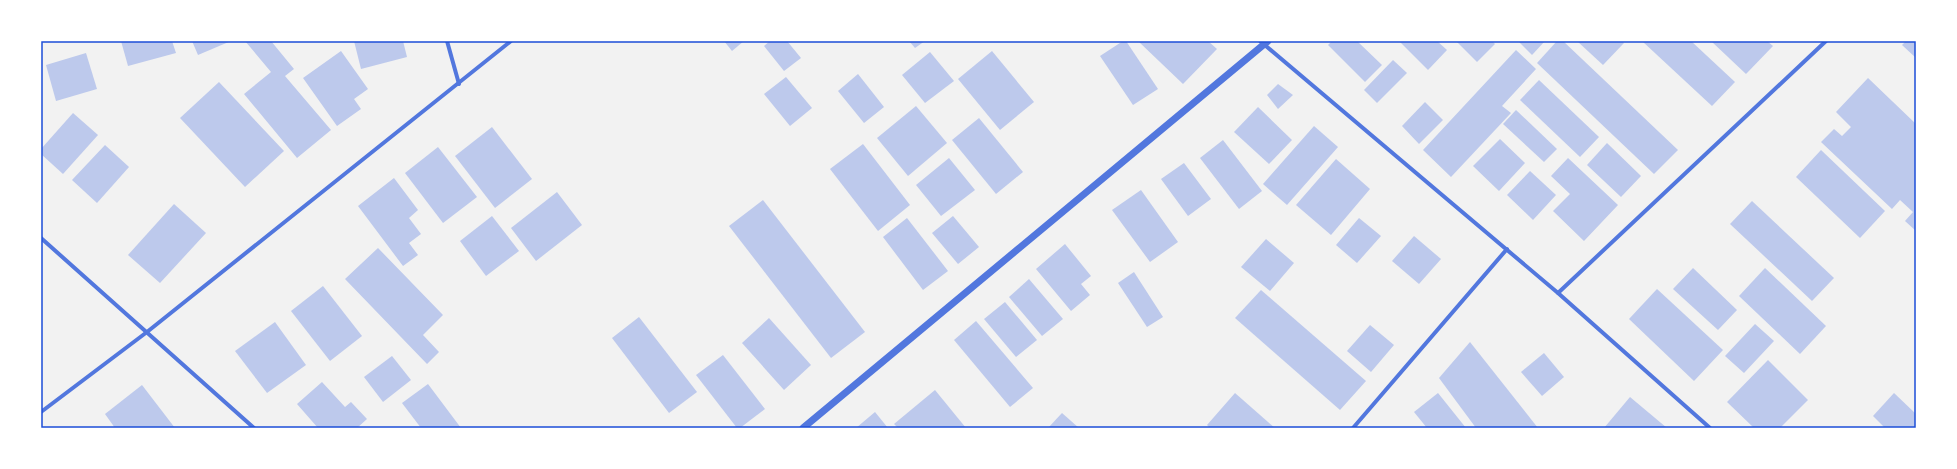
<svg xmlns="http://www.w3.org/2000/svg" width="1957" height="469" viewBox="0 0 1957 469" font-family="'Asap Condensed',sans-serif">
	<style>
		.building { fill: #bdc9ec }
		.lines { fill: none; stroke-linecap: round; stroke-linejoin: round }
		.minor { stroke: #5277de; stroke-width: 4 }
		.tertiary { stroke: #5277de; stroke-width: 7 }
		.neatline { fill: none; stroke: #1d4ed8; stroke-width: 1.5 }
	</style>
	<rect width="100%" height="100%" fill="#f2f2f2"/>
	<g class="building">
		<polygon points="121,41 172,41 176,53 128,66"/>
		<polygon points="192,41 231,41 198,55"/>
		<polygon points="245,41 271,41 294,69 285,76 331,130 297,158 244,94 271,72"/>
		<polygon points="354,41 403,41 407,57 361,69"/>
		<polygon points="724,41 744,41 732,51"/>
		<polygon points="770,41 787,41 801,58 784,71 764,46"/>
		<polygon points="909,41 925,41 915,48"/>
		<polygon points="1123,41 1126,41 1158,89 1133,105 1100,56"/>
		<polygon points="1138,41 1208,41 1217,49 1183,84"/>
		<polygon points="1332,41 1357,41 1382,65 1365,82 1328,45"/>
		<polygon points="1399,41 1437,41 1447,50 1428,70"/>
		<polygon points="1456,41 1492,41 1495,44 1477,62"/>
		<polygon points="1518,41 1545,41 1532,55"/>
		<polygon points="1557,41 1563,41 1678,150 1654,174 1537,63"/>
		<polygon points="1577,41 1622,41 1624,43 1603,65"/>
		<polygon points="1642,41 1691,41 1735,82 1712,106"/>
		<polygon points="1711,41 1767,41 1773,46 1746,74"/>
		<polygon points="1906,41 1916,41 1916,58 1902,45"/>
		<polygon points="1516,50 1536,69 1502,106 1511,113 1451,177 1423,150"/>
		<polygon points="341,51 368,89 354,99 361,109 337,126 303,78"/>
		<polygon points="992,51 1034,102 1000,130 958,79"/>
		<polygon points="930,52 954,81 925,103 902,75"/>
		<polygon points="86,53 97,89 56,101 46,65"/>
		<polygon points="1393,60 1407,73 1377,103 1364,90"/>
		<polygon points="858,74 884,107 864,123 838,91"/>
		<polygon points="786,77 812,108 790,126 764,94"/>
		<polygon points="1868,78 1916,124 1916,231 1905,221 1913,212 1900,200 1892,209 1821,142 1834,129 1842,136 1851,127 1836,112"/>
		<polygon points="1539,80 1599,137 1580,157 1520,100"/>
		<polygon points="219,82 284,151 245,187 180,118"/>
		<polygon points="1278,84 1293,95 1278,109 1267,95"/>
		<polygon points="1425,102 1443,120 1419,144 1402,126"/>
		<polygon points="916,106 947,143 908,176 877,138"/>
		<polygon points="1258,107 1292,140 1269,164 1234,132"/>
		<polygon points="1516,110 1557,149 1544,162 1503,124"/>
		<polygon points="73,113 98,135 63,174 41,154 41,149"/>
		<polygon points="979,118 1023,172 996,194 952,140"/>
		<polygon points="1314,126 1338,147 1287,205 1263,184"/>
		<polygon points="492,127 532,179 495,208 455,156"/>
		<polygon points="1500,139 1525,163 1499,191 1473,166"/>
		<polygon points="1223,140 1262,191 1239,209 1200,158"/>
		<polygon points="1607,143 1641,176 1621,197 1587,165"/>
		<polygon points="863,144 910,205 878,231 830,169"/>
		<polygon points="105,145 129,167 97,203 72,180"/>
		<polygon points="438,147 477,197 443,223 405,173"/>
		<polygon points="1821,150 1885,211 1860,238 1796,177"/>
		<polygon points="949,158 975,190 941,216 916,185"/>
		<polygon points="1568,158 1618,205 1584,241 1553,211 1570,194 1551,176"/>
		<polygon points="1336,159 1370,189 1331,235 1296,205"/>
		<polygon points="1184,163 1211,199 1188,216 1161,179"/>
		<polygon points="1530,171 1556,195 1533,220 1507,195"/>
		<polygon points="394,178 418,210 409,218 421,234 409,243 418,255 403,266 358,206"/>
		<polygon points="1141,190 1178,242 1150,262 1112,210"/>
		<polygon points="557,192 582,225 536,261 511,228"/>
		<polygon points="763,200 865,332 831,358 729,226"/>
		<polygon points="1752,201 1834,278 1812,301 1730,224"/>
		<polygon points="174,204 206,233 160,283 128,255"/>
		<polygon points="492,216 519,251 486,276 460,241"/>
		<polygon points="953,216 979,247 958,264 932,233"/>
		<polygon points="907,218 948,271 923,290 883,237"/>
		<polygon points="1359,218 1381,236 1357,263 1336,245"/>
		<polygon points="1414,236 1441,259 1419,284 1392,261"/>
		<polygon points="1266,239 1294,263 1270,291 1241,267"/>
		<polygon points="1065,244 1091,276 1081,284 1090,295 1071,311 1036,269"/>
		<polygon points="378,248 443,315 423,335 439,352 427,364 345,279"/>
		<polygon points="1693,268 1737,310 1718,330 1673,289"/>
		<polygon points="1765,268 1826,326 1800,354 1739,296"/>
		<polygon points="1134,272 1163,317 1147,327 1118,283"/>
		<polygon points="1029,279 1063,319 1042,336 1009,297"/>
		<polygon points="323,286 362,336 330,361 291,311"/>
		<polygon points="1657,289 1723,350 1694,381 1629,319"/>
		<polygon points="1261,290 1366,381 1340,410 1235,318"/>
		<polygon points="1005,302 1037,340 1016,357 984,319"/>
		<polygon points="639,317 697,392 669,413 612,338"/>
		<polygon points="769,318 811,365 784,390 742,343"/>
		<polygon points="976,321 1033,388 1010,407 954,340"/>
		<polygon points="275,322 306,365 267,393 235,351"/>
		<polygon points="1755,324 1774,341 1744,373 1725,356"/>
		<polygon points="1370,325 1394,345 1371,372 1347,351"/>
		<polygon points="1470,342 1538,428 1476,428 1439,378"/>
		<polygon points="1544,353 1564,377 1542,396 1521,372"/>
		<polygon points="723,355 765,409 740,428 737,428 696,375"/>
		<polygon points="392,356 411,380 383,402 364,377"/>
		<polygon points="1768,360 1808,400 1780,428 1754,428 1727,402"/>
		<polygon points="322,382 345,407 351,402 367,419 357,428 318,428 297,404"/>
		<polygon points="428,384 461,428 421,428 402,403"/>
		<polygon points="142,385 175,428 115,428 105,414"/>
		<polygon points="935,390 966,428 898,428 894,424"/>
		<polygon points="1235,393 1275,428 1210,428 1207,425"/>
		<polygon points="1438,393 1466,428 1427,428 1414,412"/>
		<polygon points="1894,393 1916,414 1916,428 1885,428 1873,416"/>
		<polygon points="1630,397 1667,428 1604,428"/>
		<polygon points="875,412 888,428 856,428"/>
		<polygon points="1062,413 1079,428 1048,428"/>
	</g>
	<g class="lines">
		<g class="minor">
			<polyline points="447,41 459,84"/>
			<polyline points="1260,41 1558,293 1710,428"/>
			<polyline points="41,238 254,428"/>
			<polyline points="1558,293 1826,41"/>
			<polyline points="41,412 147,332 511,41"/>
			<polyline points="1353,428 1507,249"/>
		</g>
		<polyline class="tertiary" points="803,428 1268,41"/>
	</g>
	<rect width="1957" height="469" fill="none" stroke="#ffffff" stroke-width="84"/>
	<rect x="42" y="42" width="1873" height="385" class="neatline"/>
</svg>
